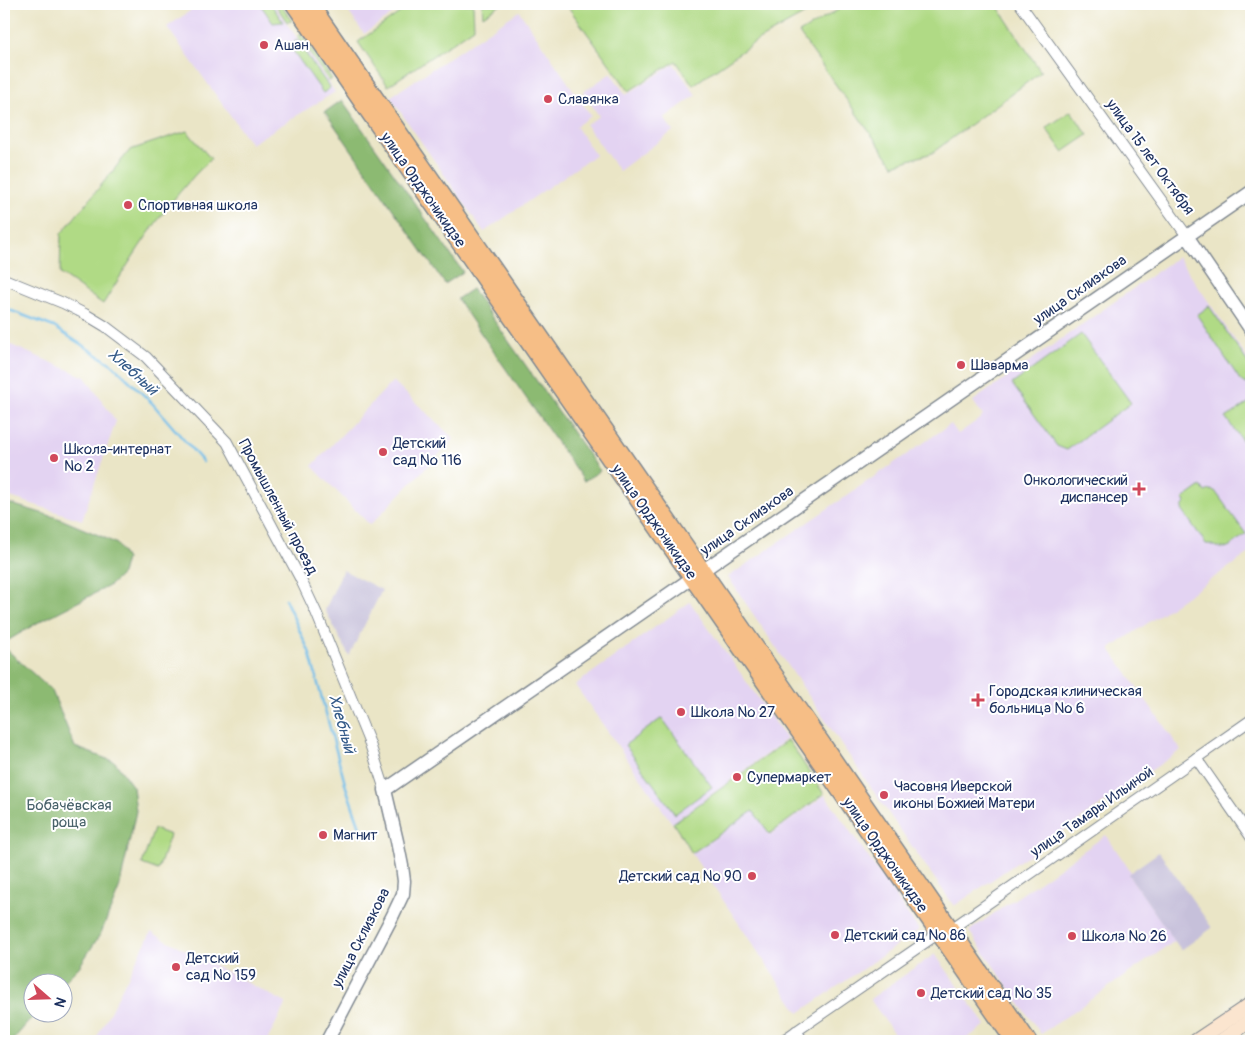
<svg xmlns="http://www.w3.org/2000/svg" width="1255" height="1045" viewBox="0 0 1255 1045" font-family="Pangolin,sans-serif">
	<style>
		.built { fill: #e3d3f2 }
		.industrial { fill: #c6c0da }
		.green { fill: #b0da85; stroke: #668472 }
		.forest { fill: #8cba72; stroke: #547468 }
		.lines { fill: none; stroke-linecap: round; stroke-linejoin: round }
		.stream { stroke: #6fbde9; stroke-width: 2.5 }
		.minor-casing { stroke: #828a92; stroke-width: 12 }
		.tertiary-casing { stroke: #828a92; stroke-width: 15 }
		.secondary-casing { stroke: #828a92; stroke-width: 16 }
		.primary-casing { stroke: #828a92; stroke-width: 19 }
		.minor { stroke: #fff; stroke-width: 10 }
		.tertiary { stroke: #fff; stroke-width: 12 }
		.secondary { stroke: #fbe5cf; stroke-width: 14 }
		.primary { stroke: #f6be86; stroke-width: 16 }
		.poi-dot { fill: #d1495b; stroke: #fff; stroke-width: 2 }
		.labels { text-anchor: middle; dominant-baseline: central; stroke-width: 4; stroke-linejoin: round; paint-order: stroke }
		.poi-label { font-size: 15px; fill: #1b2f5e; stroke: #fff; text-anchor: start }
		.street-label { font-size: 15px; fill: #1b2f5e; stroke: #fff }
		.park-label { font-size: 15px; fill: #48626a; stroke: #fff }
		.water-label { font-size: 16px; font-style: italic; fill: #345a88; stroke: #fff }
	</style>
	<rect width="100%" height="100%" fill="#fff"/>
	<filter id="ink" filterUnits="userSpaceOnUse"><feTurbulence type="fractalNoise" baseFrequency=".02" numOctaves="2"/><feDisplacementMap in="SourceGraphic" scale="10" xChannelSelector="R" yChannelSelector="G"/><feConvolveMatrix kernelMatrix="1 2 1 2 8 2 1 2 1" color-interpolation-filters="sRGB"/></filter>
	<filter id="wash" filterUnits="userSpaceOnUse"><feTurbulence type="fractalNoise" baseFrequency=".0096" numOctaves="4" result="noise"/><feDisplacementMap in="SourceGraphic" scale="20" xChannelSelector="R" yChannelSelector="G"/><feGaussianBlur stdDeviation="1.12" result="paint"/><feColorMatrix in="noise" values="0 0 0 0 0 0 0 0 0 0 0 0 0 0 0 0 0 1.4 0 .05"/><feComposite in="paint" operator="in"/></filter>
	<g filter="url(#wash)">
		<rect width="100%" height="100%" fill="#eae5c6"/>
		<g class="built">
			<polygon points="200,4 273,4 335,92 251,144 167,27"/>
			<polygon points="343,4 407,4 364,34"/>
			<polygon points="519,11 591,116 576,126 595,155 484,232 390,97"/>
			<polygon points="674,64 696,95 664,118 673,131 619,171 586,125 599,116 583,92 611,73 626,95"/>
			<polygon points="1178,257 1251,364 1251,552 1110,649 1181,750 954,906 882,804 728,577 951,424 958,434 978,420 983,416 973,401"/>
			<polygon points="4,342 85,377 116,421 82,520 4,495"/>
			<polygon points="393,381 454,439 370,525 312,466"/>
			<polygon points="690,602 787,739 672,823 575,685"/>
			<polygon points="825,795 919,930 799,1013 692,854 753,811 770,835"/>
			<polygon points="1106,835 1131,872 1128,874 1175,941 1041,1034 969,931"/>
			<polygon points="151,932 286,1003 267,1041 95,1041"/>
			<polygon points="935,954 986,1025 963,1041 899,1041 870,999"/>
		</g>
		<g class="industrial">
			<polygon points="343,570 382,590 349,656 325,610"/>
			<polygon points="1159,852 1212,928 1181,950 1128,874"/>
		</g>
		<g class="green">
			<polygon points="260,4 271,4 283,22 273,23"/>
			<polygon points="275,4 280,4 292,21 287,22"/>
			<polygon points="412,4 473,4 474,28 388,86 358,42"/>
			<polygon points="482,4 501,4 483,16"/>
			<polygon points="566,4 823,4 755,42 693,85 676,61 629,91"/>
			<polygon points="848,4 996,4 1041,72 932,153 893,165 799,33"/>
			<polygon points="300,33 332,79 329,81 298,37"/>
			<polygon points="296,40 330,88 323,93 291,48"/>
			<polygon points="1071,111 1088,135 1063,152 1046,128"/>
			<path d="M187 131 211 159C167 200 135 253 103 304L60 274 61 234 130 150Z"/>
			<path d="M1209 306 1251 367V384C1247 385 1243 383 1240 380L1197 315Z"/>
			<polygon points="1081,334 1131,403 1067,450 1057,446 1012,384"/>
			<polygon points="1251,401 1251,453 1226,418"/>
			<path d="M1201 486 1205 492 1210 490 1215 491 1246 534C1240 538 1229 550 1221 548 1215 547 1214 544 1206 544L1182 510 1183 506 1186 502 1183 499Z"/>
			<polygon points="662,718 712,787 675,814 625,745"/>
			<polygon points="788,740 824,794 770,834 753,811 692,853 673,823"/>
			<polygon points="154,829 170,835 158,870 142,864"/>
		</g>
		<g class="forest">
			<polygon points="342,100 463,272 445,284 325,112"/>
			<polygon points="472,289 600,471 584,481 457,299"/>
			<polygon points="4,502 58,518 103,537 117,544 126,559 122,574 109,586 37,623 4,643"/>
			<polygon points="4,647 52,691 75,747 115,762 133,787 136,811 119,889 101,933 79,967 63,983 62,982 32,982 32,1012 36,1013 12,1041 4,1041"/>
		</g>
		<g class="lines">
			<g class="stream">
				<polyline points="4,308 54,327 113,365 152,403 203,462"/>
				<polyline points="285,599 309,651 346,787 361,830"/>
			</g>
		</g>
	</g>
	<g filter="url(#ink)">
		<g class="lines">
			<defs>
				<g id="minor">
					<polyline points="1020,4 1187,236"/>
					<polyline points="4,279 63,303 85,314 105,326 146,357 227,442 300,578 316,612 370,744 385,790"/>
					<polyline points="1196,758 1251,837"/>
					<polyline points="951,929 1251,720"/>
					<polyline points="796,1031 803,1041"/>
					<polyline points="782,1041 939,933"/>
				</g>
				<g id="tertiary">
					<polyline points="1187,236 1251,330"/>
					<polyline points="327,1041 392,917 403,894 404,881 402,866 397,841 385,790 1251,192"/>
				</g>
				<g id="secondary">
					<polyline points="1196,1041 1251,1004"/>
					<polyline points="1221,1041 1251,1020"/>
				</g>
				<g id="primary">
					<polyline points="294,4 1014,1041"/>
					<polyline points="310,4 1028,1041"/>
				</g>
			</defs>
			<use href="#minor" class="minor-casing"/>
			<use href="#tertiary" class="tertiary-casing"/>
			<use href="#secondary" class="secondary-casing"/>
			<use href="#primary" class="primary-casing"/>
			<use href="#minor" class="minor"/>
			<use href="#tertiary" class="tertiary"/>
			<use href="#secondary" class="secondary"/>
			<use href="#primary" class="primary"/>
		</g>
	</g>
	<g class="poi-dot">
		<circle cx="264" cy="45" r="5"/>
		<circle cx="548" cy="99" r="5"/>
		<circle cx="128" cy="205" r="5"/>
		<circle cx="961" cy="365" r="5"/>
		<circle cx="383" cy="452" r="5"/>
		<circle cx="54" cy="458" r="5"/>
		<path d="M1136.5 481.5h5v5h5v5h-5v5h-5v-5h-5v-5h5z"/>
		<path d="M975.5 692.5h5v5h5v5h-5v5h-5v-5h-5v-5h5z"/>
		<circle cx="681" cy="712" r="5"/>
		<circle cx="737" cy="777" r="5"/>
		<circle cx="884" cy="795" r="5"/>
		<circle cx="323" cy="835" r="5"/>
		<circle cx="752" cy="876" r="5"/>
		<circle cx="835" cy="935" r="5"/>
		<circle cx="1072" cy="936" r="5"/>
		<circle cx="176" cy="967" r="5"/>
		<circle cx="921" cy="993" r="5"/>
	</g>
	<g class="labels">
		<g class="poi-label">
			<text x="274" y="45">Ашан</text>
			<text x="558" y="99">Славянка</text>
			<text x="138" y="205">Спортивная школа</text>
			<text x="971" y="365">Шаварма</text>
			<text x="393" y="443">Детский<tspan x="393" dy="17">сад № 116</tspan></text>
			<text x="64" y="449">Школа-интернат<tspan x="64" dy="17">№ 2</tspan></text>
			<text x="1128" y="480" text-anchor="end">Онкологический<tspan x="1128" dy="17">диспансер</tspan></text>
			<text x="989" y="691">Городская клиническая<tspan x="989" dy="17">больница № 6</tspan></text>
			<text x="691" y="712">Школа № 27</text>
			<text x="747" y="777">Супермаркет</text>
			<text x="894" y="786">Часовня Иверской<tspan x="894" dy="17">иконы Божией Матери</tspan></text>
			<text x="333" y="835">Магнит</text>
			<text x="742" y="876" text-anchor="end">Детский сад № 90</text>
			<text x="845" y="935">Детский сад № 86</text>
			<text x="1082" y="936">Школа № 26</text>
			<text x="186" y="958">Детский<tspan x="186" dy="17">сад № 159</tspan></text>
			<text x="931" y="993">Детский сад № 35</text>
		</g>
		<g class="street-label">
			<text transform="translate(1150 157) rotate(54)">улица 15 лет Октября</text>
			<text transform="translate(423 190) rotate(55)">улица Орджоникидзе</text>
			<text transform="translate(1080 290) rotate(-35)">улица Склизкова</text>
			<text transform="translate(278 507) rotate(62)">Промышленный проезд</text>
			<text transform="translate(747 521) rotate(-35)">улица Склизкова</text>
			<text transform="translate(654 522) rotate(55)">улица Орджоникидзе</text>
			<text transform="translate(1092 812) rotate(-35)">улица Тамары Ильиной</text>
			<text transform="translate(885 855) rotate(55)">улица Орджоникидзе</text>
			<text transform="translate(361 938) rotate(-63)">улица Склизкова</text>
		</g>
		<g class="park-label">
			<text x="69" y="805">Бобачёвская<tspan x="69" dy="17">роща</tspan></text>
		</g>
		<g class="water-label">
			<text transform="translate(133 372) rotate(42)">Хлебный</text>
			<text transform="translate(342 724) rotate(74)">Хлебный</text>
		</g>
	</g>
	<rect width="1255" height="1045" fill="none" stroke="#fff" stroke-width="20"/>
	<g transform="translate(48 998) rotate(110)"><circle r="24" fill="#ffffff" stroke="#a4acbf"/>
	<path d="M0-4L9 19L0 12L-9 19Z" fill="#d1495b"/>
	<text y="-8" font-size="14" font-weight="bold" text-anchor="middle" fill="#1b2f5e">N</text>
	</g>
</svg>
